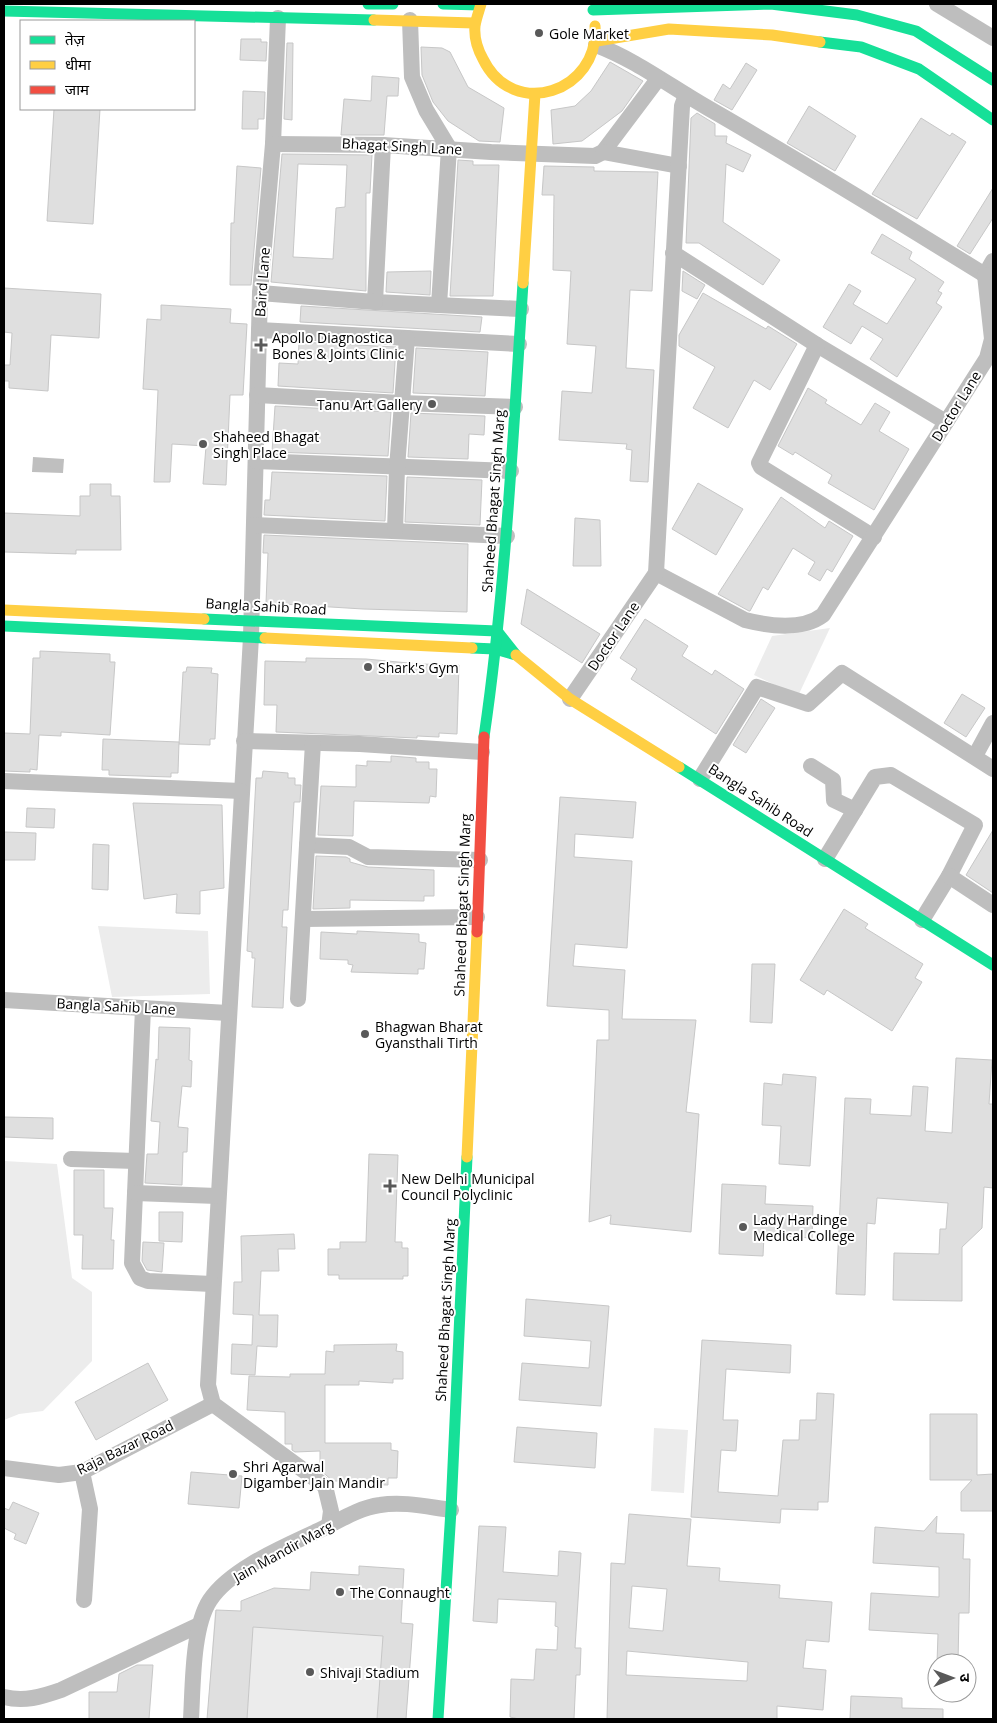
<svg xmlns="http://www.w3.org/2000/svg" width="997" height="1723" viewBox="0 0 997 1723" font-family="'Open Sans','Noto Sans Devanagari',sans-serif">
	<style>
		.green { fill: #ececec }
		.water { fill: #bfbfbf }
		.building { fill: #dfdfdf; stroke: #c7c7c7; fill-rule: evenodd }
		.lines { fill: none; stroke-linecap: round; stroke-linejoin: round }
		.street { stroke: #bebebe; stroke-width: 16 }
		.fast { stroke: #16e098; stroke-width: 11 }
		.slow { stroke: #ffcf43; stroke-width: 11 }
		.jam { stroke: #f24e42; stroke-width: 11 }
		.poi-dot { fill: #595959; stroke: #fff; stroke-width: 2 }
		.labels { text-anchor: middle; dominant-baseline: central; stroke-width: 4; stroke-linejoin: round; paint-order: stroke }
		.poi-label { font-size: 14px; fill: #000; stroke: #fff; text-anchor: start }
		.street-label { font-size: 14px; fill: #000; stroke: #fff }
	</style>
	<rect width="100%" height="100%" fill="#fff"/>
	<g class="green">
		<polygon points="830,628 798,696 754,675 772,636"/>
		<polygon points="98,926 208,931 210,994 112,997"/>
		<polygon points="4,1161 57,1164 72,1278 92,1292 92,1361 43,1411 19,1414 4,1420"/>
		<polygon points="654,1428 688,1430 684,1493 651,1491"/>
		<polygon points="215,1610 413,1624 406,1719 207,1719"/>
	</g>
	<polygon class="water" points="33,457 64,459 63,473 32,472"/>
	<g class="building">
		<polygon points="241,39 261,39 261,42 267,42 266,61 240,60"/>
		<polygon points="287,43 293,43 292,120 284,119"/>
		<polygon points="421,47 442,48 450,52 468,87 504,108 500,142 479,141 448,121 433,102 422,75"/>
		<polygon points="610,62 643,81 622,111 582,141 553,144 551,110 575,106 591,91"/>
		<polygon points="746,63 757,70 732,110 714,100 723,84 730,89"/>
		<polygon points="372,76 399,78 398,96 387,96 384,135 341,135 344,99 371,101"/>
		<polygon points="243,91 265,92 264,119 258,119 258,129 242,129"/>
		<polygon points="809,106 856,136 835,171 787,143"/>
		<polygon points="54,109 100,109 93,224 47,221"/>
		<polygon points="697,113 715,124 715,136 727,136 726,143 751,155 743,172 726,164 723,222 780,260 763,285 699,243 686,243 691,118"/>
		<polygon points="921,118 950,136 952,133 966,142 917,219 872,194"/>
		<path d="M282 154 372 155 370 193H366V291L271 282ZM298 164 347 165 345 207 336 208 333 259 293 257Z"/>
		<polygon points="458,160 473,161 473,165 499,165 493,296 450,296"/>
		<polygon points="237,166 261,168 251,285 230,285 231,223 234,223"/>
		<polygon points="544,166 594,167 594,171 658,172 652,291 630,290 626,368 654,370 648,482 630,481 632,450 626,449 627,444 559,440 562,391 592,393 596,346 567,344 571,271 553,270 554,195 542,195"/>
		<polygon points="993,188 993,218 970,254 957,246"/>
		<polygon points="882,234 912,252 909,259 944,282 938,291 942,293 936,303 942,307 897,377 870,359 883,339 862,326 851,344 823,327 849,284 861,291 853,304 887,324 916,279 871,253"/>
		<polygon points="431,271 430,295 386,292 387,272"/>
		<polygon points="683,271 705,285 697,299 682,291"/>
		<polygon points="4,288 101,294 99,338 51,335 48,391 9,388 9,381 4,381 4,365 10,365 12,333 4,332"/>
		<polygon points="703,293 766,329 768,326 797,344 770,390 754,380 728,428 693,408 715,367 679,346 679,335"/>
		<polygon points="161,305 231,309 230,323 247,324 243,395 230,395 226,485 203,484 206,446 172,444 170,482 154,482 158,390 143,389 147,319 161,320"/>
		<polygon points="301,306 482,317 480,332 300,322"/>
		<polygon points="299,342 396,347 393,393 278,386 279,363 298,364"/>
		<polygon points="416,348 488,352 485,396 413,393"/>
		<polygon points="808,388 827,400 825,403 861,425 875,403 890,412 879,431 909,449 874,510 828,483 832,475 795,452 793,455 778,446"/>
		<polygon points="275,406 391,412 388,456 272,452"/>
		<polygon points="411,413 485,416 484,435 469,434 468,459 408,457"/>
		<polygon points="272,472 387,476 385,521 264,515 265,500 270,500"/>
		<polygon points="407,477 482,480 480,525 405,522"/>
		<polygon points="698,483 743,509 716,555 672,529"/>
		<polygon points="90,484 111,484 111,496 120,496 121,550 76,550 76,554 4,552 4,513 80,516 80,496 90,496"/>
		<polygon points="781,497 825,528 829,521 853,536 832,572 827,569 820,581 808,574 815,562 793,548 768,590 763,587 750,611 749,611 718,594"/>
		<polygon points="575,518 600,520 601,566 573,566"/>
		<polygon points="264,535 468,544 467,612 363,609 266,603 268,553 263,553"/>
		<polygon points="527,589 600,634 582,663 521,624"/>
		<polygon points="645,619 688,646 682,656 712,675 715,670 744,689 716,734 631,679 637,669 620,658"/>
		<polygon points="40,651 110,654 110,662 115,662 110,735 61,732 61,736 39,735 37,770 30,769 30,772 4,771 4,733 30,734 33,658 40,658"/>
		<polygon points="306,658 366,659 419,664 459,665 457,734 439,733 439,737 417,736 417,738 276,732 277,705 264,705 265,661 306,662"/>
		<polygon points="187,667 212,668 211,673 218,674 215,739 210,739 210,745 179,744 183,672 186,672"/>
		<polygon points="962,694 985,708 966,737 944,723"/>
		<polygon points="761,699 775,708 746,753 733,745"/>
		<polygon points="103,739 179,742 178,773 171,773 171,777 109,775 109,770 102,770"/>
		<polygon points="391,756 416,758 416,762 429,762 429,769 437,769 436,797 430,796 429,803 354,801 353,836 318,835 321,786 356,787 356,765 367,766 367,761 391,762"/>
		<polygon points="263,771 288,773 288,778 295,778 295,785 301,785 300,802 294,802 288,910 283,910 282,927 287,927 283,1008 252,1007 255,958 252,958 252,952 247,951 256,778 262,778"/>
		<polygon points="560,797 636,802 633,838 575,834 574,857 632,861 627,948 575,944 573,966 625,970 622,1019 696,1020 686,1112 699,1114 691,1232 610,1224 611,1215 589,1222 597,1040 609,1040 609,1010 547,1006"/>
		<polygon points="133,803 222,805 224,888 200,891 200,914 176,913 177,894 144,899"/>
		<polygon points="27,808 55,809 54,828 26,827"/>
		<polygon points="993,830 993,893 966,875"/>
		<polygon points="4,832 36,833 35,860 4,860"/>
		<polygon points="93,844 109,845 108,890 92,889"/>
		<polygon points="316,856 346,857 350,859 350,862 368,867 434,870 434,896 424,896 424,901 350,900 350,908 313,909"/>
		<polygon points="844,909 868,924 865,928 923,964 915,978 922,982 892,1031 827,990 824,995 800,980"/>
		<polygon points="357,931 419,934 419,942 426,943 424,969 418,969 418,974 351,972 353,965 348,964 348,960 320,959 321,932 357,934"/>
		<polygon points="752,964 775,964 772,1023 750,1022"/>
		<polygon points="159,1027 190,1028 189,1060 192,1061 191,1087 182,1086 178,1127 188,1128 187,1152 183,1152 182,1185 145,1183 147,1154 158,1154 160,1122 151,1121 156,1059 158,1060"/>
		<polygon points="956,1058 992,1060 989,1104 993,1104 993,1188 984,1187 982,1228 962,1247 962,1301 893,1300 894,1253 939,1254 940,1229 946,1229 948,1203 877,1198 875,1224 867,1223 865,1295 836,1294 845,1098 871,1099 870,1114 911,1116 913,1086 928,1087 925,1131 952,1133"/>
		<polygon points="783,1074 816,1077 810,1166 779,1164 781,1126 762,1125 764,1083 782,1085"/>
		<polygon points="4,1117 53,1118 53,1139 4,1137"/>
		<polygon points="369,1154 398,1155 395,1242 402,1242 402,1248 408,1248 408,1276 403,1276 403,1279 339,1279 339,1275 328,1275 328,1249 340,1249 340,1242 366,1242"/>
		<polygon points="74,1170 104,1170 104,1208 113,1208 111,1240 114,1240 113,1269 82,1269 83,1235 74,1235"/>
		<polygon points="722,1184 766,1186 765,1204 813,1206 812,1238 764,1235 763,1256 719,1254"/>
		<polygon points="159,1212 183,1212 182,1242 159,1241"/>
		<polygon points="294,1234 295,1249 278,1249 279,1271 261,1271 259,1315 278,1315 277,1347 257,1346 255,1375 231,1374 232,1344 252,1345 253,1315 233,1314 234,1282 242,1282 241,1236"/>
		<polygon points="143,1242 164,1243 162,1272 147,1270 142,1261"/>
		<polygon points="526,1299 609,1306 601,1406 519,1400 522,1363 589,1368 591,1341 524,1336"/>
		<polygon points="702,1340 791,1345 790,1373 726,1369 723,1420 738,1420 736,1451 721,1450 718,1492 778,1496 783,1440 799,1440 800,1420 816,1420 817,1393 834,1394 828,1502 818,1502 818,1510 781,1509 780,1523 691,1517"/>
		<polygon points="397,1344 396,1351 403,1352 403,1379 393,1379 393,1383 359,1381 359,1385 325,1385 325,1443 391,1443 391,1450 398,1451 397,1478 388,1478 388,1485 340,1484 340,1481 333,1481 320,1470 320,1451 295,1452 292,1450 292,1444 285,1444 285,1412 247,1410 249,1376 290,1377 290,1374 325,1374 326,1351 334,1352 334,1345"/>
		<polygon points="148,1363 168,1400 96,1440 75,1402"/>
		<polygon points="930,1414 977,1414 977,1475 993,1474 993,1511 961,1511 961,1492 972,1480 930,1480"/>
		<polygon points="517,1427 597,1433 595,1468 514,1462"/>
		<polygon points="191,1472 242,1476 239,1508 188,1504"/>
		<polygon points="13,1502 39,1513 26,1544 14,1539 16,1534 4,1528 4,1508 9,1510"/>
		<path d="M629 1514 691 1519 687 1566 720 1568 719 1581 780 1585 779 1598 832 1602 829 1642 806 1640 803 1668 826 1670 823 1710 777 1706V1719H607L611 1563 625 1564ZM632 1586 667 1589 663 1631 629 1628ZM627 1651 748 1662 747 1681 626 1675Z"/>
		<polygon points="937,1516 936,1533 964,1534 963,1559 970,1559 969,1613 959,1613 958,1663 937,1663 938,1634 869,1630 871,1593 939,1597 939,1567 873,1563 875,1527 924,1531"/>
		<polygon points="479,1526 506,1527 503,1572 558,1576 559,1551 581,1553 575,1648 581,1648 580,1675 576,1675 574,1719 519,1719 510,1717 511,1679 534,1680 536,1649 557,1650 558,1627 555,1626 556,1602 498,1599 497,1623 473,1621"/>
		<polygon points="359,1566 404,1569 401,1623 413,1624 406,1719 377,1719 383,1636 253,1627 247,1719 207,1719 216,1610 241,1611 241,1601 274,1588 310,1590 311,1572 359,1575"/>
		<polygon points="137,1665 153,1665 149,1719 89,1719 89,1692 117,1692 119,1674"/>
		<polygon points="851,1696 902,1698 902,1708 943,1709 943,1719 850,1719"/>
	</g>
	<g class="lines">
		<g class="street">
			<polyline points="937,4 993,38"/>
			<polyline points="278,18 273,144 260,293 251,637 208,1385 213,1404 325,1486 331,1511 329,1526"/>
			<polyline points="410,20 412,77 426,110 449,148 439,305"/>
			<path d="M596 45C636 60 671 87 708 108 802 162 893 218 985 275"/>
			<polyline points="273,144 383,145 491,152 595,156 603,152 658,79"/>
			<polyline points="383,145 375,302 521,309"/>
			<polyline points="603,152 679,166"/>
			<polyline points="673,253 817,345 946,422"/>
			<polyline points="985,275 993,261"/>
			<polyline points="260,293 375,302"/>
			<polyline points="259,330 519,344"/>
			<polyline points="817,345 759,463 761,467 874,537"/>
			<polyline points="257,395 401,403 515,407"/>
			<polyline points="256,461 511,471"/>
			<polyline points="254,525 507,536"/>
			<polyline points="395,531 397,468 407,338"/>
			<path d="M656 573 745 620C769 626 802 631 823 615L987 358 992 339 985 275"/>
			<polyline points="570,699 656,573 682,106 686,95"/>
			<polyline points="244,741 360,744 482,752"/>
			<polyline points="975,756 993,723"/>
			<polyline points="811,766 833,780 834,800 855,810"/>
			<polyline points="700,779 757,687 808,704 842,673 993,769"/>
			<polyline points="4,781 241,791"/>
			<polyline points="307,845 349,847 368,857 480,860"/>
			<polyline points="825,859 875,777 891,775 975,825 949,876 922,920"/>
			<polyline points="949,876 993,905"/>
			<polyline points="303,919 477,917"/>
			<polyline points="298,999 313,743"/>
			<polyline points="4,1000 228,1013"/>
			<polyline points="143,1008 132,1263 140,1278 148,1281 212,1284"/>
			<polyline points="71,1159 136,1161"/>
			<polyline points="135,1193 217,1196"/>
			<polyline points="4,1468 59,1475 82,1472 213,1404"/>
			<polyline points="82,1472 90,1509 84,1600"/>
			<path d="M4 1697C24 1702 41 1697 61 1690L199 1625"/>
			<path d="M191 1719C193 1687 192 1627 210 1600 232 1567 289 1545 324 1528 342 1519 359 1508 380 1505 403 1501 428 1507 451 1510"/>
		</g>
		<g class="fast">
			<polyline points="368,4 393,4"/>
			<polyline points="443,4 480,5"/>
			<polyline points="593,10 771,4 857,15 916,31 993,80"/>
			<polyline points="4,11 374,20"/>
			<polyline points="820,42 861,47 919,69 993,120"/>
			<polyline points="204,619 497,631 516,655 495,649 472,648"/>
			<polyline points="4,626 265,638"/>
			<path d="M484 737C506 586 513 435 523 283"/>
			<polyline points="679,767 993,965"/>
			<polyline points="438,1719 451,1510 467,1157"/>
		</g>
		<g class="slow">
			<path d="M481 4C479 11 476 19 475 26 474 37 478 50 483 59 513 121 600 92 595 26"/>
			<polyline points="374,20 474,23"/>
			<polyline points="597,41 669,29 772,35 820,42"/>
			<polyline points="523,283 535,94"/>
			<polyline points="4,610 204,619"/>
			<polyline points="265,638 472,648"/>
			<polyline points="516,655 570,699 679,767"/>
			<polyline points="467,1157 477,932"/>
		</g>
		<polyline class="jam" points="477,932 484,737"/>
	</g>
	<g class="poi-dot">
		<circle cx="539" cy="33" r="5"/>
		<path d="M258.5 337.5h5v5h5v5h-5v5h-5v-5h-5v-5h5z"/>
		<circle cx="432" cy="404" r="5"/>
		<circle cx="203" cy="444" r="5"/>
		<circle cx="368" cy="667" r="5"/>
		<circle cx="365" cy="1034" r="5"/>
		<path d="M387.5 1178.5h5v5h5v5h-5v5h-5v-5h-5v-5h5z"/>
		<circle cx="743" cy="1227" r="5"/>
		<circle cx="233" cy="1474" r="5"/>
		<circle cx="340" cy="1592" r="5"/>
		<circle cx="310" cy="1672" r="5"/>
	</g>
	<g class="labels">
		<g class="poi-label">
			<text x="549" y="33">Gole Market</text>
			<text x="272" y="337">Apollo Diagnostica<tspan x="272" dy="16">Bones &amp; Joints Clinic</tspan></text>
			<text x="422" y="404" text-anchor="end">Tanu Art Gallery</text>
			<text x="213" y="436">Shaheed Bhagat<tspan x="213" dy="16">Singh Place</tspan></text>
			<text x="378" y="667">Shark's Gym</text>
			<text x="375" y="1026">Bhagwan Bharat<tspan x="375" dy="16">Gyansthali Tirth</tspan></text>
			<text x="401" y="1178">New Delhi Municipal<tspan x="401" dy="16">Council Polyclinic</tspan></text>
			<text x="753" y="1219">Lady Hardinge<tspan x="753" dy="16">Medical College</tspan></text>
			<text x="243" y="1466">Shri Agarwal<tspan x="243" dy="16">Digamber Jain Mandir</tspan></text>
			<text x="350" y="1592">The Connaught</text>
			<text x="320" y="1672">Shivaji Stadium</text>
		</g>
		<g class="street-label">
			<text transform="translate(402 146) rotate(3)">Bhagat Singh Lane</text>
			<text transform="translate(262 282) rotate(-86)">Baird Lane</text>
			<text transform="translate(956 406) rotate(-58)">Doctor Lane</text>
			<text transform="translate(493 501) rotate(-86)">Shaheed Bhagat Singh Marg</text>
			<text transform="translate(266 606) rotate(3)">Bangla Sahib Road</text>
			<text transform="translate(613 636) rotate(-56)">Doctor Lane</text>
			<text transform="translate(761 800) rotate(33)">Bangla Sahib Road</text>
			<text transform="translate(462 905) rotate(-88)">Shaheed Bhagat Singh Marg</text>
			<text transform="translate(116 1006) rotate(3)">Bangla Sahib Lane</text>
			<text transform="translate(445 1310) rotate(-87)">Shaheed Bhagat Singh Marg</text>
			<text transform="translate(125 1447) rotate(-26)">Raja Bazar Road</text>
			<text transform="translate(283 1551) rotate(-29)">Jain Mandir Marg</text>
		</g>
	</g>
	<rect width="997" height="1723" fill="none" stroke="#000000" stroke-width="10"/>
	<rect x="20" y="20" width="175" height="90" fill="#ffffff" stroke="#999999"/>
	<rect x="30" y="36" width="25" height="8" fill="#16e098" stroke="#999999"/>
	<text x="65" y="45" font-size="15" fill="#000000">तेज़</text>
	<rect x="30" y="61" width="25" height="8" fill="#ffcf43" stroke="#999999"/>
	<text x="65" y="70" font-size="15" fill="#000000">धीमा</text>
	<rect x="30" y="86" width="25" height="8" fill="#f24e42" stroke="#999999"/>
	<text x="65" y="95" font-size="15" fill="#000000">जाम</text>
	<g transform="translate(952 1678) rotate(89)"><circle r="24" fill="#ffffff" stroke="#999999"/>
	<path d="M0-4L9 19L0 12L-9 19Z" fill="#595959"/>
	<text y="-8" font-size="14" font-weight="bold" text-anchor="middle" fill="#000000">उ</text>
	</g>
</svg>
